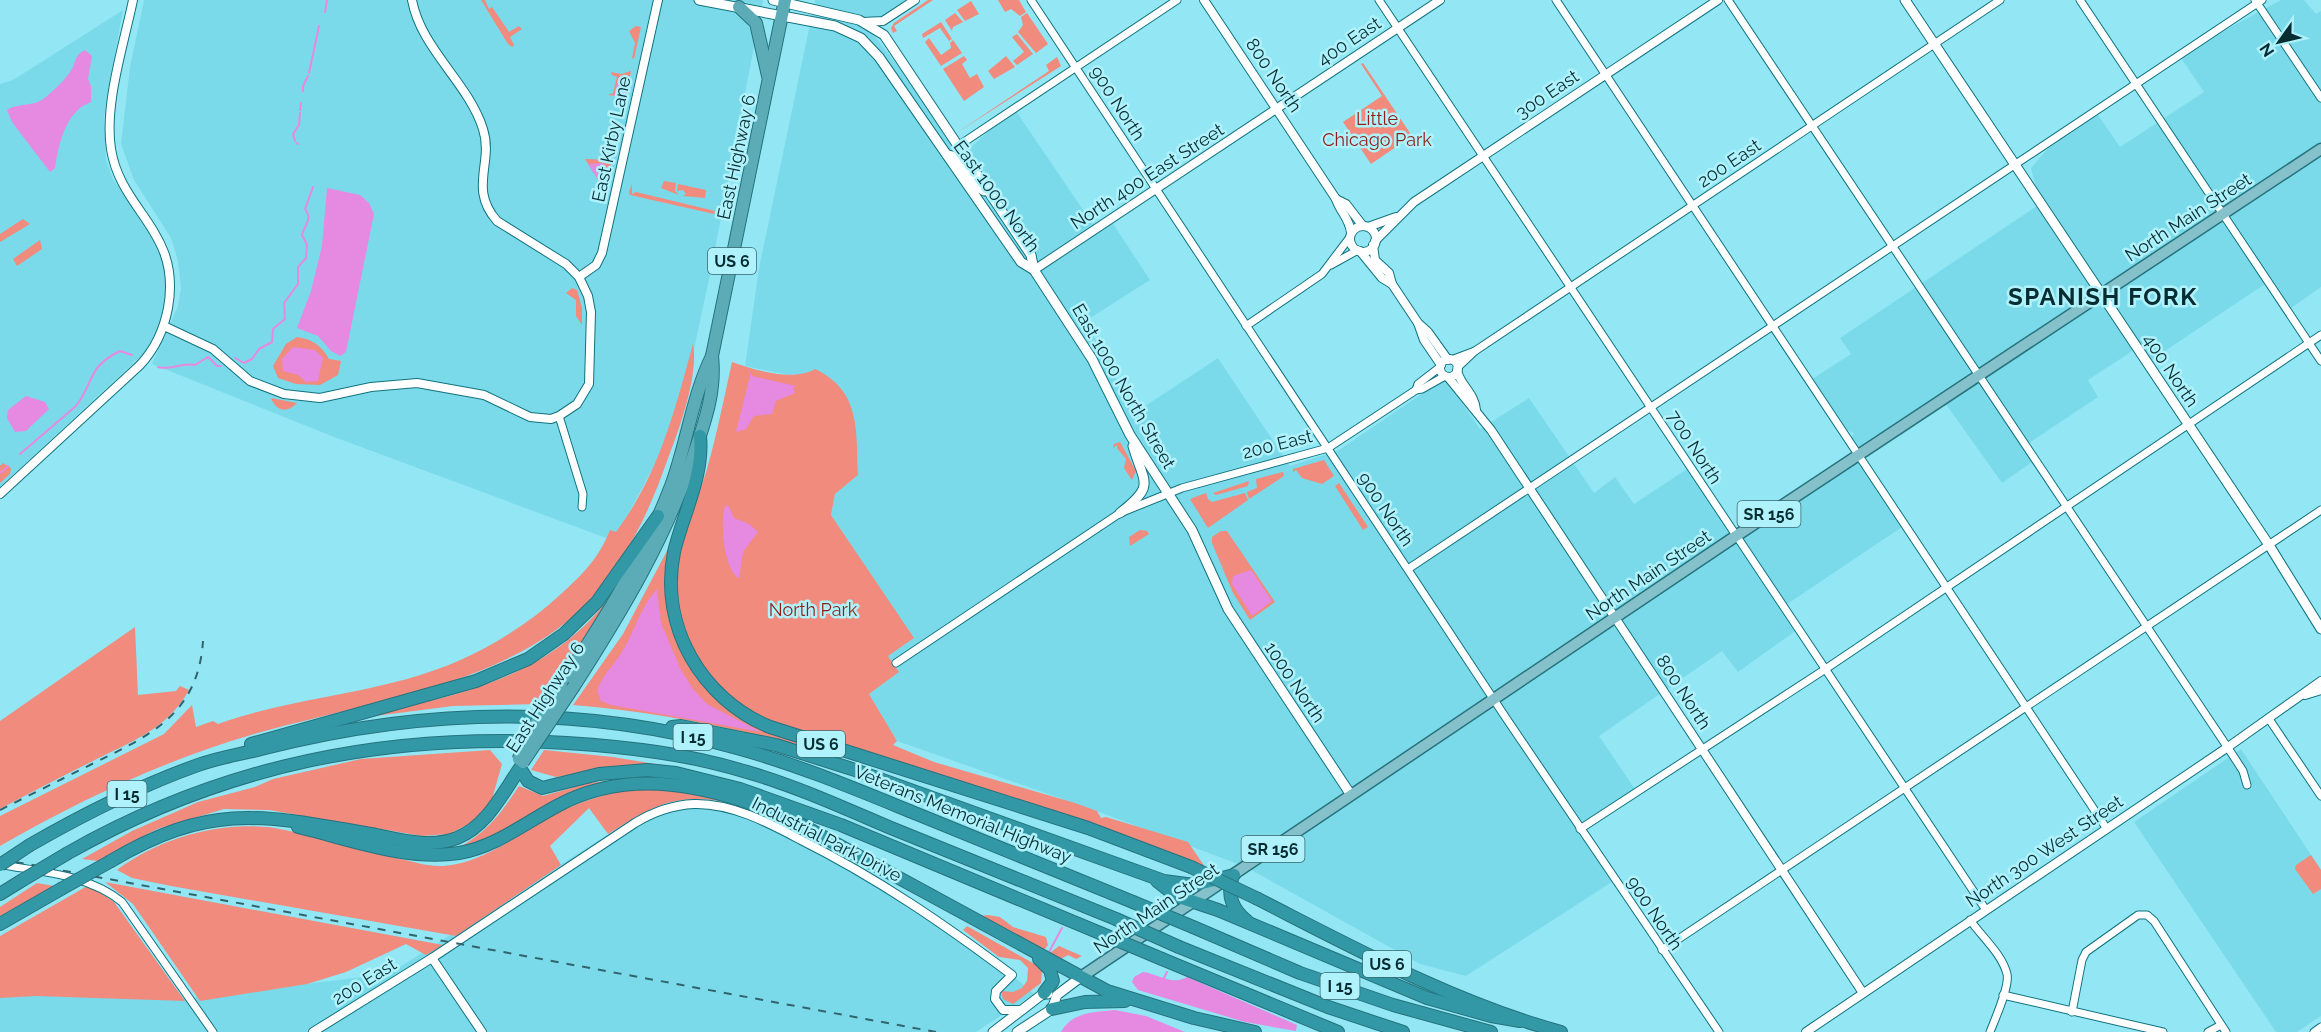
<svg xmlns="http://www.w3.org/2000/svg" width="2321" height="1032" viewBox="0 0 2321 1032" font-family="Raleway,sans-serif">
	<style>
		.built { fill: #7bdae9 }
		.green { fill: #f08b7d }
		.water { fill: #e689e1 }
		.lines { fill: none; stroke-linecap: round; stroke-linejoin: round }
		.stream { stroke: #e689e1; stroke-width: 2 }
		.minor-casing { stroke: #10737f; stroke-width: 9 }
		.tertiary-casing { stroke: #10737f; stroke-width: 10 }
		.secondary-casing { stroke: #10737f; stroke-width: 11 }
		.primary-casing { stroke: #24737d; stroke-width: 13 }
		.trunk-casing { stroke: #24737d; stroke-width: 14 }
		.motorway-casing { stroke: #24737d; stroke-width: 14 }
		.minor { stroke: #fff; stroke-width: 7 }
		.tertiary { stroke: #fff; stroke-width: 8 }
		.secondary { stroke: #fff; stroke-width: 9 }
		.primary { stroke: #85c1ca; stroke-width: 10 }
		.trunk { stroke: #5cacb8; stroke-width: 12 }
		.motorway { stroke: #3398a6; stroke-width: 12 }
		.rail { stroke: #31646c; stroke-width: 2; stroke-dasharray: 8 8; stroke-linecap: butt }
		.trunk-bridge-casing { stroke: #24737d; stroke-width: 14; stroke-linecap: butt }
		.motorway-bridge-casing { stroke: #24737d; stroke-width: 14; stroke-linecap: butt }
		.trunk-bridge { stroke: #5cacb8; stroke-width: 12 }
		.motorway-bridge { stroke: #3398a6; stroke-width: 12 }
		.labels { text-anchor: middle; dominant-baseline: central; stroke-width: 5; stroke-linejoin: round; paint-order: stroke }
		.shield { fill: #b0f2fc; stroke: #3a686f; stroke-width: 1.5 }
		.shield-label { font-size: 16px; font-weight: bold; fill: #072d32 }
		.street-label { font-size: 18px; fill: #072d32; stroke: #b0f2fc }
		.park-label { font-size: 18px; fill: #8f1e17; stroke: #b0f2fc }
		.district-label { font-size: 24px; font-weight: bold; letter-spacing: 1.5px; fill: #072d32; stroke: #b0f2fc }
	</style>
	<rect width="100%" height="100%" fill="#93e7f5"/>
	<g class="built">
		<polygon points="144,0 763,0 711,270 679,419 614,541 334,437 152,364 178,306 181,288 178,261 171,238 134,180 121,144 130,67"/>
		<polygon points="815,0 915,0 883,21 864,22 958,145 962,143 969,149 1014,108 1096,229 1110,219 1150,280 1084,322 1104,352 1133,414 1218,358 1290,466 1339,450 1439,382 1446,380 1480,429 1529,398 1594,493 1615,477 1634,504 1690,467 1736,536 1858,455 1849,441 1854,433 1839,427 1809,381 1851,354 1840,338 2040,204 2031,168 2057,138 2096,112 2120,147 2204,92 2179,55 2281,0 2304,0 2316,14 2321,11 2321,287 2287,311 2268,282 2147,363 2135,345 2131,352 2088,380 2098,397 2026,445 2035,460 2002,483 1943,400 1859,455 1905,525 1783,607 1797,630 1738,672 1722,651 1599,736 1637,792 1580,829 1615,880 1466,976 1420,964 1246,867 1091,809 897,741 869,694 899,672 888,656 913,638 831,515 835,494 858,475 806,374 789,375 745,366 759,268"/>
		<polygon points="123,10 104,117 106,160 113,179 150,233 161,253 165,274 165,305 156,333 143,354 0,487 0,84 13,80"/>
		<polygon points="2241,749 2321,870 2321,1016 2297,1032 2276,1032 2134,822"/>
		<polygon points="704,805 741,813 835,858 1012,975 1034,994 976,1032 0,1032 0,994 187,998 389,974 618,828 649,815"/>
	</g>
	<g class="green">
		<polygon points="481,0 485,0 489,9 492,7 509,32 519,26 522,29 510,37 514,45 512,47 508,44"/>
		<polygon points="928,0 933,0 894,26 897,31 893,33 891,28 894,23"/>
		<polygon points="998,0 1019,0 1026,12 1020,16 1011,9 1005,12"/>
		<polygon points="971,1 979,14 965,21 957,10"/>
		<polygon points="955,13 963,22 953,27 952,31 945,20"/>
		<polygon points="1027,13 1048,44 1036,53 1018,32 1023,25 1021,17"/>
		<polygon points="941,22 952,39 949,41 940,28 923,38 922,34"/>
		<polygon points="636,26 641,27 634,59 632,58 635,43 629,31"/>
		<polygon points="1017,34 1033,54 1017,65 1013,61 1024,52 1012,37"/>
		<polygon points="929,38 941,55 951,48 950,43 953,40 962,53 941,66 925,42"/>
		<polygon points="964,56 967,60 962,64 970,78 977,74 984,87 964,101 943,69"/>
		<polygon points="1006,56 1015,67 994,79 988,71"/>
		<polygon points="1057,57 1061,66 955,134 1049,71 1046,65"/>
		<polygon points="1363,63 1412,136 1371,164 1343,122 1382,96 1361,64"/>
		<polygon points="631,71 626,97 608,95 613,93 617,77 612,75 611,72 621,74"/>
		<polygon points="585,159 612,160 607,183 603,187"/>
		<polygon points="664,181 676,183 675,191 679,195 661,188"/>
		<polygon points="632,184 632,194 636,192 715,211 714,214 630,195 629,192"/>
		<polygon points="678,184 706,190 705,198 683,196 686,194 683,190 677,191"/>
		<polygon points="23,219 30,224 0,242 0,234"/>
		<polygon points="40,240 42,249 17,266 13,259"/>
		<polygon points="572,288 577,290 582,308 582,325 576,316 576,300 566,293"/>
		<path d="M297 337C312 339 321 345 329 359L341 361 338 375 320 385 296 384 278 378 273 366 286 344Z"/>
		<path d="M693 344C699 375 679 430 667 461 649 513 624 565 585 605 506 686 360 703 254 734 165 760 80 800 0 846V816L164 734 192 705 196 727 213 721 218 724C279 702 345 696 407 679 463 664 518 634 561 594 583 574 599 558 610 530L616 532C659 474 674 413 693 344Z"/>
		<path d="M732 362C755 370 792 382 815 369 861 391 856 430 858 475L835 494 831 515 914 638 888 656 899 672 869 694 897 741 893 745 934 762 1075 803 1097 811 1101 818 1106 817 1188 842 1205 867 1085 821 767 722C708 692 667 629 678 561 683 529 698 500 707 469 717 434 724 398 732 362Z"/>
		<path d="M271 398 297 403C287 414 276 411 271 398Z"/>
		<polygon points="1120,442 1136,471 1132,480 1124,468 1126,459 1117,448 1117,445 1113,448 1114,444"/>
		<polygon points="1324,460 1334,476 1322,484 1302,478 1296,470 1293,472 1293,469"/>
		<polygon points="3,463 11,468 10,474 0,483 0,466"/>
		<polygon points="1283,472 1284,476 1249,499 1247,492 1257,488 1256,479"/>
		<polygon points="1249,481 1248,486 1216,495 1213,493"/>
		<polygon points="1339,483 1368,527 1363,530 1335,486"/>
		<polygon points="1206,493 1208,499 1212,502 1245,493 1248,500 1208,528 1190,499"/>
		<polygon points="1140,530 1147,531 1149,534 1130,546 1129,537"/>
		<polygon points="1221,531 1227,531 1275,602 1250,620 1233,593 1212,543 1212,537"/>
		<path d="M669 547C668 567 665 587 667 607 668 624 675 639 682 654 710 711 760 729 817 747V750C737 728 656 712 573 705L623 634Z"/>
		<path d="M605 603 606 606 541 704 453 706 375 716C395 706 421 703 442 698 506 681 563 656 605 603Z"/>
		<path d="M135 627 138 695 176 691 180 686 189 690C167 730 130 742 91 762 60 777 30 793 0 809V721Z"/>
		<polygon points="490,750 502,764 492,799 485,809 471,823 449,834 422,836 269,810 224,809 157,829 98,861 82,859 132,831 198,802 255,787 273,779 361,759"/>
		<polygon points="544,750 613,757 691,770 629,765 556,777 531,770"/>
		<path d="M606 781 607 784 477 845 460 847C488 831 502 812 519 786L543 796 589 783Z"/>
		<path d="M641 788 682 791 726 802C674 792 651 807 608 834L589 808 550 846 561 865 456 936 171 886 132 878 117 870C162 836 230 818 285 830 321 837 355 850 391 857 409 860 425 867 444 866 482 863 515 837 546 819 576 802 606 793 641 788Z"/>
		<polygon points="2311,855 2321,870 2321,889 2313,894 2295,869 2296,865"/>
		<polygon points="105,882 443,945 426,955 406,944 346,972 307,984 200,1001 133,904"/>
		<polygon points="37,883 54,886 0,916 0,907"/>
		<polygon points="89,885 114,902 185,1001 36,996 0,998 0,936"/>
		<polygon points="988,915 1000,917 1013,927 1046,937 1048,945 1044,950 981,916"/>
		<polygon points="967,926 1038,966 1042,969 1041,983 1013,1004 1003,999 1001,991 1013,992 1022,988 1027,981 1028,968 1020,960 999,957 963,930"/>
		<polygon points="1059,946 1082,956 1076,959 1068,955 1061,959 1050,953"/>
	</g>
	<g class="water">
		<path d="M85 50 92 56 88 79 91 86V102C66 111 59 142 55 168L50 172 12 122 7 110C19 102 35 108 47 96 55 89 64 81 70 72 77 63 73 56 85 50Z"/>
		<polygon points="621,76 628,79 623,97 614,95 618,78"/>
		<polygon points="603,163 606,166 606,182 601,185 588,164"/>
		<polygon points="327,188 360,195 369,203 374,214 346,352 340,356 331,351 318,336 297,328 311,291 322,246"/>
		<polygon points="293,347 315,350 323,358 318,381 306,382 298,375 283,371 282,359"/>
		<polygon points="749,370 752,376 796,386 793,388 795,393 776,401 772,414 754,416 746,429 736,432 750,376"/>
		<polygon points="26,396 45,402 49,409 26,431 15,432 7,418 8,410"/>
		<path d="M728 505 734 518 749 524 758 532 743 552 739 579C723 566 720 524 725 506Z"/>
		<polygon points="1251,570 1272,601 1252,616 1232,584 1233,576"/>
		<path d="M657 589 661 623 681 670 693 689 707 704 761 732 611 705 601 701 597 691C602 676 611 668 620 655 634 634 639 609 657 589Z"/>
		<path d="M1143 972C1159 974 1172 986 1187 977L1297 1025 1296 1031 1245 1022 1138 990 1132 982 1134 977Z"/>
		<path d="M1115 1010 1146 1016 1185 1032H1061C1072 1012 1094 1012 1115 1010Z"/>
	</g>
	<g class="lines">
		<g class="stream">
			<polyline points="325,12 327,0"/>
			<polyline points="309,73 319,26"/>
			<polyline points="303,91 303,86 308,76"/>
			<polyline points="300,110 301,103"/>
			<polyline points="295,141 293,134 299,125 300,113"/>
			<polyline points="297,143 298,144"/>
			<path d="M235 358 244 363 252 359 259 349 272 342 273 329 285 319 284 303 298 284V267L306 258 307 245 302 235C305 223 313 220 305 209L313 187"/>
			<path d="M158 367C173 371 179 362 195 365L208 357 217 366H221"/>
			<path d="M20 454 76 406C94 383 87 367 120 351L132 355"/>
			<polyline points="0,473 8,466"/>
			<polyline points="1049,952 1062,928"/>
			<polyline points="1163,980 1167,972"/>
		</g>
		<defs>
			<g id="minor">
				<polyline points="1031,0 1506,718 1719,1032"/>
				<polyline points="1379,0 1986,910"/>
				<polyline points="1556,0 2107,829"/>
				<polyline points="1728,0 2232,754 2243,771 2247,785"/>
				<polyline points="2080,0 2321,361"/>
				<polyline points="2255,0 2321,98"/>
				<polyline points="958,146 1177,0"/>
				<polyline points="1331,265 1358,250"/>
				<polyline points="1246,326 1322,274 1350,237"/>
				<polyline points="1451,360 1475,351"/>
				<polyline points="1457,368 1475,351 2000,0"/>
				<polyline points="1416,390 1418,384 1440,367"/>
				<polyline points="559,416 583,494 582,507"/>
				<polyline points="1408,569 2262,0"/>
				<polyline points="896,663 1120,513 1182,488 1328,448 1416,390 1422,389 1445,376"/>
				<polyline points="2269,719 2321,796"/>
				<polyline points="1580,829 1824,670 2321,335"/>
				<path d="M3 865C43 872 89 875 122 902L213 1032"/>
				<path d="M1970 920C1982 937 2002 954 2007 974 2010 986 1995 1019 1990 1032"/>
				<polyline points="1662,950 2321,510"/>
				<polyline points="2003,995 2163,1032"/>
				<polyline points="2072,1012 2082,960 2086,952 2138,915 2147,915 2154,921 2226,1032"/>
				<polyline points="2208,1032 2221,1025"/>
				<polyline points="2314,1032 2321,1027"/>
			</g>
			<g id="tertiary">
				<path d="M1204 0 1336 199C1340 212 1350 219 1351 233"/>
				<polyline points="863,22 883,21 915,0"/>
				<polyline points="1336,199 1346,204 1363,226"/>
				<circle cx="1363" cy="239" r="13"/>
				<polyline points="1368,227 1396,217"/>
				<polyline points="1375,241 1414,202 1718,0"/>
				<polyline points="1373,245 1375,260 1389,273 1392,284 1418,323 1428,332 1448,360"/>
				<polyline points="1360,251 1382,278 1392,284"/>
				<polyline points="1034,270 1440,0"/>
				<polyline points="579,277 596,265 602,253 658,0"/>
				<polyline points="1418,323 1424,340 1441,365"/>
				<path d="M164 326 213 349 250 381 284 394 320 398 371 387 417 383 484 395 530 417 551 419 559 416 577 404 589 384 591 312 588 296 579 277 566 264 497 221C468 188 494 163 483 129 468 82 421 49 412 0"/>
				<circle cx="1449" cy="368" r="9"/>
				<path d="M1457 371C1461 386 1475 394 1476 410"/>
				<polyline points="1448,377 1491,430 1863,993"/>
				<path d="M0 494 140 365C155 349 164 329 168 308 182 231 121 212 111 149 104 104 124 44 133 0"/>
				<polyline points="2305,695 2321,690"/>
				<polyline points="432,958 482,1032"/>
				<path d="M313 1032 432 958 635 823C653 812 672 805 694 804 732 803 769 823 801 840 877 878 944 924 1012 975L996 991 995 999 1003 1010H1022"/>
				<polyline points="1806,1032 2228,747 2321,681"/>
			</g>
			<g id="secondary">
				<polyline points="699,0 835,26 861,38 879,57 1021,262 1034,270"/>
				<polyline points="773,0 859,20 884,35 1031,255 1034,270 1092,359 1130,435 1192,530 1228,609 1351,795"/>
				<polyline points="1905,0 2269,545 2321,629"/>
				<polyline points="947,155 957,157 979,188 984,191"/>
				<path d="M1120 513C1156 485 1144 484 1133 446"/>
				<polyline points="993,1032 1044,993 1048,994"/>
				<polyline points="1017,1032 1052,1009 1057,995 1081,977"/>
			</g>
			<polyline id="primary" points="1081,977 1736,536 2321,149"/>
			<g id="trunk">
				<polyline points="739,7 756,23 768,76"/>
				<path d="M561 685C603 622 644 557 671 486 687 443 692 397 712 356L785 0"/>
				<path d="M574 686C622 611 666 538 694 454 705 421 716 391 712 356"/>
			</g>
			<g id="motorway">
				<path d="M700 436C704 476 683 514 674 552 659 627 702 699 770 727L1088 828 1191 867"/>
				<polyline points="672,727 681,726 776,745 852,769 1164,881 1194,885 1234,875"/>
				<polyline points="251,744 476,681 528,659 564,634 597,602 658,516"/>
				<path d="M298 827C350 839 405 861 459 853 495 847 525 823 557 806 631 766 711 786 785 816L1107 991 1194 1018 1255 1032"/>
				<path d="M30 845C84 814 139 786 198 765 220 757 243 754 265 748 422 708 581 704 737 748 799 765 858 790 917 814 989 844 1061 873 1133 902"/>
				<path d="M68 853C225 764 389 732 567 743 629 747 688 754 747 772 796 786 844 808 891 828 966 858 1041 889 1116 919"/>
				<path d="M111 861C210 802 264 815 371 834 398 839 429 849 457 838 487 826 502 794 520 768L528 781 542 788 599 774 647 770 676 773 740 789 841 825 1100 933"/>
				<path d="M1232 879C1227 896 1233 910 1247 921"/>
				<polyline points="1157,881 1176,896 1218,910 1427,998 1491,1016 1520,1021"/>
				<polyline points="0,894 21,881"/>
				<path d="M1258 899C1356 949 1455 1003 1561 1032"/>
				<polyline points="0,924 61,889"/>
				<polyline points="1193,927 1300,973 1393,1005 1491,1032"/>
				<polyline points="1179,947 1328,1007 1403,1032"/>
				<polyline points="1039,959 1050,970 1053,981 1044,993"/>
				<polyline points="1162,959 1338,1032"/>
				<polyline points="1052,1009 1085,1002 1125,1001"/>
			</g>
		</defs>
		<use href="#minor" class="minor-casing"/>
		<use href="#tertiary" class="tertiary-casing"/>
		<use href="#secondary" class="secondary-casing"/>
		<use href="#primary" class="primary-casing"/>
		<use href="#trunk" class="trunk-casing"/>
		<use href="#motorway" class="motorway-casing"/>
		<use href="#minor" class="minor"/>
		<use href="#tertiary" class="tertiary"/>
		<use href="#secondary" class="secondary"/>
		<use href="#primary" class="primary"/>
		<use href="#trunk" class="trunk"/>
		<use href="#motorway" class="motorway"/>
		<g class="rail">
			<path d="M0 810C30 795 60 780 90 765 149 736 198 715 203 641"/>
			<polyline points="0,859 936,1032"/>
		</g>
		<defs>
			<g id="trunk-bridge">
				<polyline points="519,759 523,743 561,685"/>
				<polyline points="523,762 574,686"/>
			</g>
			<g id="motorway-bridge">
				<polyline points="0,865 30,845"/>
				<polyline points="1191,867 1258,899"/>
				<polyline points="21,881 68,853"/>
				<polyline points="61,889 111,861"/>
				<polyline points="1133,902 1193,927"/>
				<polyline points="1116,919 1179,947"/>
				<polyline points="1100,933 1162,959"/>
			</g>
		</defs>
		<use href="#trunk-bridge" class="trunk-bridge-casing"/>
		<use href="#motorway-bridge" class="motorway-bridge-casing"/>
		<use href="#trunk-bridge" class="trunk-bridge"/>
		<use href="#motorway-bridge" class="motorway-bridge"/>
	</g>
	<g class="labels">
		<g class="shield">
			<rect x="708" y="248" width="48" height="26" rx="4.5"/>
			<rect x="1737.5" y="501" width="63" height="26" rx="4.5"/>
			<rect x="673.5" y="724" width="39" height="26" rx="4.5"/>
			<rect x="797" y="731" width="48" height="26" rx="4.5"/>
			<rect x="107.5" y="781" width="39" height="26" rx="4.5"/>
			<rect x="1241.5" y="836" width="63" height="26" rx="4.5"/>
			<rect x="1363" y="951" width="48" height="26" rx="4.5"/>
			<rect x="1320.5" y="973" width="39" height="26" rx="4.5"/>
		</g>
		<g class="shield-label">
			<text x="732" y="261">US 6</text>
			<text x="1769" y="514">SR 156</text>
			<text x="693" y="737">I 15</text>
			<text x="821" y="744">US 6</text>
			<text x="127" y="794">I 15</text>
			<text x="1273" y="849">SR 156</text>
			<text x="1387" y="964">US 6</text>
			<text x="1340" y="986">I 15</text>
		</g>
		<g class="street-label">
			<text transform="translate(1349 41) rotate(-34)">400 East</text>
			<text transform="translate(1274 75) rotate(56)">800 North</text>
			<text transform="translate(1547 94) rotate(-34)">300 East</text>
			<text transform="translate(1118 103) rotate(57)">900 North</text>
			<text transform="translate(611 139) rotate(-78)">East Kirby Lane</text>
			<text transform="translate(736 157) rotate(-78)">East Highway 6</text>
			<text transform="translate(1729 163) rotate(-34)">200 East</text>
			<text transform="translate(1147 176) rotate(-33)">North 400 East Street</text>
			<text transform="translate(997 196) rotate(54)">East 1000 North</text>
			<text transform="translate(2188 217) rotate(-33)">North Main Street</text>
			<text transform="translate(2171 370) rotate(56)">400 North</text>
			<text transform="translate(1124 386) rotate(60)">East 1000 North Street</text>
			<text transform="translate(1277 444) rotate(-14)">200 East</text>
			<text transform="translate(1695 447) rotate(57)">700 North</text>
			<text transform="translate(1386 509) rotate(56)">900 North</text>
			<text transform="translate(1648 575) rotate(-34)">North Main Street</text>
			<text transform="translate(1295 682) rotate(56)">1000 North</text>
			<text transform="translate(1684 692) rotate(57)">800 North</text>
			<text transform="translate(545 697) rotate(-57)">East Highway 6</text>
			<text transform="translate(963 814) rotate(22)">Veterans Memorial Highway</text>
			<text transform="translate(827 839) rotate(27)">Industrial Park Drive</text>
			<text transform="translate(2044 851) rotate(-34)">North 300 West Street</text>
			<text transform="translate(1156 908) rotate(-34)">North Main Street</text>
			<text transform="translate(1655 913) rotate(56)">900 North</text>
			<text transform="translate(364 981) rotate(-32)">200 East</text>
		</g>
		<g class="park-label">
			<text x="1377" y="118">Little<tspan x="1377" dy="21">Chicago Park</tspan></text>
			<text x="813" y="609">North Park</text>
		</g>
		<g class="district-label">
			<text x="2103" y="296">SPANISH FORK</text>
		</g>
	</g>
	<g transform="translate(2279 42) rotate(236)" stroke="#b0f2fc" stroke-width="4.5" paint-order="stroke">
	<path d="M0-4.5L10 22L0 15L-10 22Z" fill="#072d32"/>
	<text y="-9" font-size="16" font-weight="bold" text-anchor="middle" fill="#072d32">N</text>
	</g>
</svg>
